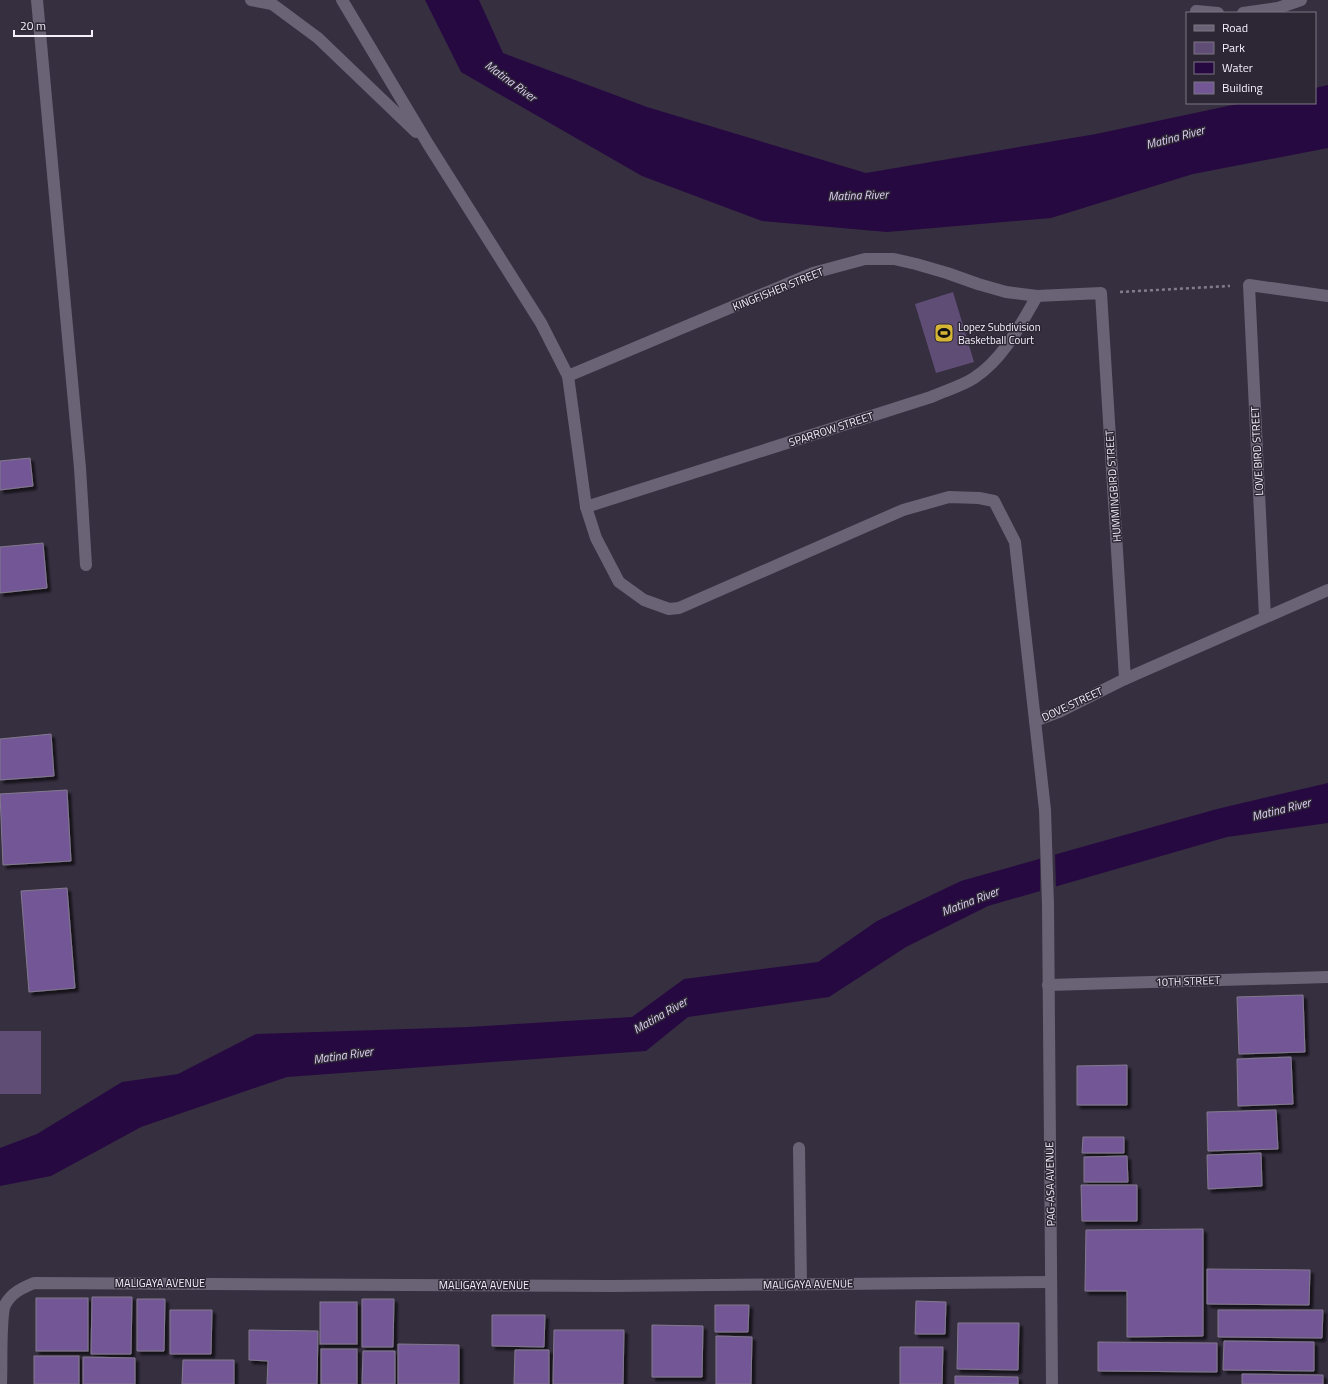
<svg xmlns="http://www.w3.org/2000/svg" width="1328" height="1384" viewBox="0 0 1328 1384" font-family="'Titillium Web',sans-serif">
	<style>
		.green { fill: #5f4d76 }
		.water { fill: #270941 }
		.pier { fill: #362f40 }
		.building { fill: #735795; stroke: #827a8d; filter: url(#shadow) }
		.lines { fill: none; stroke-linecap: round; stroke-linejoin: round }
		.path { stroke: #827d8b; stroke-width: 2.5; stroke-dasharray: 3 3; stroke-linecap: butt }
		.street { stroke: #6a6375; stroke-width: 12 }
		.labels { text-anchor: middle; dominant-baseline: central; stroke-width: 3; stroke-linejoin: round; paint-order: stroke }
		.street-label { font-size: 11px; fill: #f4f0fa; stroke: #2c2635 }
		.poi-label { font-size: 11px; fill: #f4f0fa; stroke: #2c2635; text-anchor: start }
		.water-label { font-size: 12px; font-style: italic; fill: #dfd0f5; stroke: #2c2635 }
	</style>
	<defs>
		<filter id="shadow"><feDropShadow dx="3.5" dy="3.5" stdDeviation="1" flood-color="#0009"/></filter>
	</defs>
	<rect width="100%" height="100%" fill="#362f40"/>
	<g class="green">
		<polygon points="953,292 974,362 936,373 915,304"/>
		<rect x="0" y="1031" width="41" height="63"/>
	</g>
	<g class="water">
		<polygon points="425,0 479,0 503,53 647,107 866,173 1096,134 1242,103 1315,103 1315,88 1328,85 1328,148 1193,174 1051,218 887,232 762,221 642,176 461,72"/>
		<polygon points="1328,783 1328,823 1227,837 988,906 906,947 829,997 688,1017 646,1051 287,1077 141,1127 51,1176 0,1186 0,1148 37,1134 122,1082 178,1074 256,1034 468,1027 632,1017 684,979 818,962 877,921 961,881 1217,809"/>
	</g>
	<polygon class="pier" points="1055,853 1056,888 1040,893 1040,857"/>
	<g class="building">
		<polygon points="30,458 33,486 0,490 0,461"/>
		<polygon points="43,543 47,588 0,593 0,547"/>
		<polygon points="51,734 54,776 0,780 0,739"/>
		<polygon points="67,790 71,861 3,865 0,794"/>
		<polygon points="67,888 75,988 29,992 21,891"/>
		<polygon points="1303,995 1305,1052 1239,1054 1237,997"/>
		<polygon points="1291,1057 1293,1104 1238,1106 1237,1059"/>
		<polygon points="1127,1065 1127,1105 1077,1105 1077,1066"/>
		<polygon points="1276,1110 1278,1149 1208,1151 1207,1112"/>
		<polygon points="1083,1137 1124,1137 1124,1153 1082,1153"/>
		<polygon points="1261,1153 1262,1186 1208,1189 1207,1155"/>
		<polygon points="1127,1156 1128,1182 1084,1182 1084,1157"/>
		<polygon points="1081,1185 1137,1185 1137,1221 1082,1221"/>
		<polygon points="1203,1229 1203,1336 1127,1337 1127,1291 1085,1291 1086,1230"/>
		<polygon points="1207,1269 1310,1270 1309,1305 1207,1304"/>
		<polygon points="92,1297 132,1297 131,1354 91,1354"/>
		<rect x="36" y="1298" width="52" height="53"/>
		<polygon points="137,1299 165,1299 164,1351 137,1351"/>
		<polygon points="362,1299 394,1299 393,1347 362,1347"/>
		<polygon points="916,1301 946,1302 945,1334 915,1334"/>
		<rect x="320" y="1302" width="37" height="42"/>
		<polygon points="715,1305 749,1305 748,1332 715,1332"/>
		<polygon points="170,1310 212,1310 211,1354 170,1354"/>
		<polygon points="1218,1310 1323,1310 1322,1338 1218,1337"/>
		<polygon points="492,1315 545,1315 544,1347 492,1346"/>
		<polygon points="958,1323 1019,1323 1018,1370 957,1369"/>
		<polygon points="652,1325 703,1326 702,1377 652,1377"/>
		<polygon points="249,1330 318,1331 317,1384 267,1384 268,1361 249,1360"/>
		<polygon points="554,1330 624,1330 623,1384 553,1384"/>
		<polygon points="716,1336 752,1337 751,1384 716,1384"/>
		<polygon points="1224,1341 1314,1342 1314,1371 1223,1370"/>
		<polygon points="1098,1342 1217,1343 1217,1372 1098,1371"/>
		<polygon points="398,1344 459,1345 459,1384 398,1384"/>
		<polygon points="900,1347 943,1347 942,1384 900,1384"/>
		<rect x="321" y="1349" width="36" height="35"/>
		<polygon points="515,1350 549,1350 549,1384 514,1384"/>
		<polygon points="363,1351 395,1351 395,1384 362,1384"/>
		<rect x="34" y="1356" width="45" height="28"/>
		<polygon points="83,1357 135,1358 135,1384 83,1384"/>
		<polygon points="183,1360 234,1360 234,1384 182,1384"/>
		<polygon points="1242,1374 1323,1375 1323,1384 1242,1384"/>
		<polygon points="955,1376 1018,1377 1018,1384 955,1384"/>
	</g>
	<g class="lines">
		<polyline class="path" points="1120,292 1230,286"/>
		<g class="street">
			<polyline points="37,0 80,468 86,565"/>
			<polyline points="251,0 272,4 318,38 416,132"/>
			<polyline points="342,0 428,144 541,323 568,376 813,273 865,259 894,259 916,264 947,273 978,284 1006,292 1037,296 1101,293 1125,679"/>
			<polyline points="1196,11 1218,13"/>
			<polyline points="1243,13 1278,8 1301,0"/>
			<polyline points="568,376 586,507 596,538 619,582 644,600 669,609 679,608 903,510 949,497 979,498 994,501 1015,542 1045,810 1048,905 1052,1384"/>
			<path d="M586 507 931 397C944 391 962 386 974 378 1003 359 1020 326 1037 296"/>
			<polyline points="1265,617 1249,285 1328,296"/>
			<polyline points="1035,721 1059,712 1125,679 1328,590"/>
			<polyline points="1048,985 1328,977"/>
			<polyline points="799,1148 801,1284"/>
			<path d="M1 1384C2 1369 0 1316 5 1305 11 1293 22 1288 34 1283L612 1286 1051 1282"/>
		</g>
	</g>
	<defs>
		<symbol id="stadium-square" viewBox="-11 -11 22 22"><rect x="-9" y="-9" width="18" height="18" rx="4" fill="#d6b534" stroke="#2c2635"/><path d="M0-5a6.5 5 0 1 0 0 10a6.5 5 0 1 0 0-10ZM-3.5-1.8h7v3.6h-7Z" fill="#111"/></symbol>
	</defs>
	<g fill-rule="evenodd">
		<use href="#stadium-square" x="933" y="322" width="22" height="22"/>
	</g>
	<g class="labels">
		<g class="street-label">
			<text transform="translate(778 289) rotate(-22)">KINGFISHER STREET</text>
			<text transform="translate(831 429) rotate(-18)">SPARROW STREET</text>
			<text transform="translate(1257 451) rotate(-93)">LOVE BIRD STREET</text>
			<text transform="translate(1113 486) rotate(-94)">HUMMINGBIRD STREET</text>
			<text transform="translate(1072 704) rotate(-25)">DOVE STREET</text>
			<text transform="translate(1188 981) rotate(-2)">10TH STREET</text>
			<text transform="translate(1050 1184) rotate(-91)">PAG-ASA AVENUE</text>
			<text x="160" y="1283">MALIGAYA AVENUE</text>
			<text transform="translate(808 1284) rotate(-1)">MALIGAYA AVENUE</text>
			<text x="484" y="1285">MALIGAYA AVENUE</text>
		</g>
		<g class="poi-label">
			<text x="958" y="327">Lopez Subdivision<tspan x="958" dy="13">Basketball Court</tspan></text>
		</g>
		<g class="water-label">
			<text transform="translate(511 81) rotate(36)">Matina River</text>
			<text transform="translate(1175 137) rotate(-15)">Matina River</text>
			<text transform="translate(858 195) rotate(-2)">Matina River</text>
			<text transform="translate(1281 809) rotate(-14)">Matina River</text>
			<text transform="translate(970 901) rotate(-21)">Matina River</text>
			<text transform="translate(660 1015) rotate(-30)">Matina River</text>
			<text transform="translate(343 1055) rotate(-8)">Matina River</text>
		</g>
	</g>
	<rect x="1186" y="12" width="130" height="92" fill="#2c2635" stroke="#7c7784"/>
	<rect x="1194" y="25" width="20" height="6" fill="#6a6375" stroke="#7c7784"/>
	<text x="1222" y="32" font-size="12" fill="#f4f0fa">Road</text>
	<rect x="1194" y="42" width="20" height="12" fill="#5f4d76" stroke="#7c7784"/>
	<text x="1222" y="52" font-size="12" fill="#f4f0fa">Park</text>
	<rect x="1194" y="62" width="20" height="12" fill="#270941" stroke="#7c7784"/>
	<text x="1222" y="72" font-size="12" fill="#f4f0fa">Water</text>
	<rect x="1194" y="82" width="20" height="12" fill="#735795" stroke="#7c7784"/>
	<text x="1222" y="92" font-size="12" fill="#f4f0fa">Building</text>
	<path d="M14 30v6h78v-6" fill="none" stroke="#f4f0fa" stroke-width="2"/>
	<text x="20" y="30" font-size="12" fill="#f4f0fa" stroke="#2c2635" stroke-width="3" paint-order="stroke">20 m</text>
</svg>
